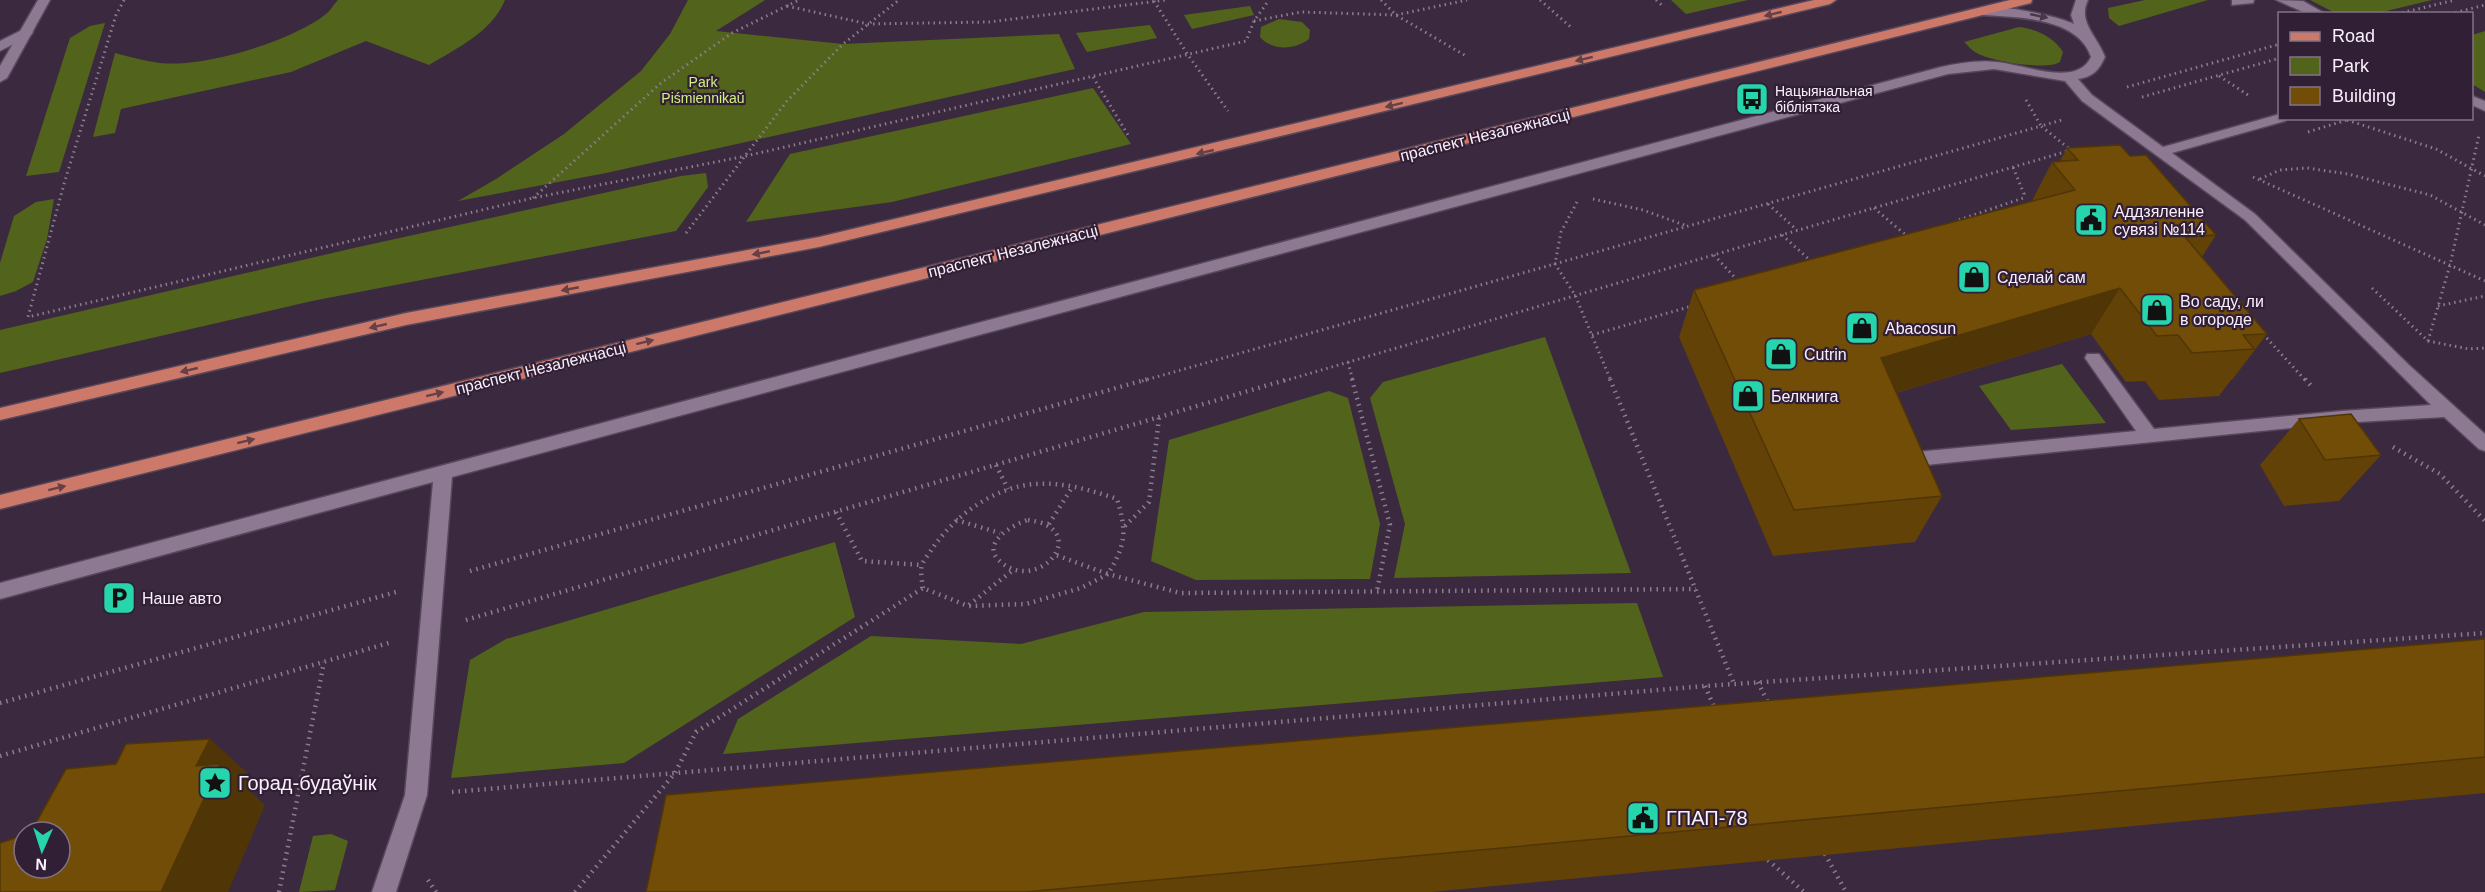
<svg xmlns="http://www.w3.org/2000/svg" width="2485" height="892" viewBox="0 0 2485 892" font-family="Arial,sans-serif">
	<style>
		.green { fill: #52631b }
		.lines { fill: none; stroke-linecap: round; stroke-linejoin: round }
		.service-casing { stroke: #56475a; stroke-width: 3 }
		.minor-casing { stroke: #56475a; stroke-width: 3 }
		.primary-casing { stroke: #56475a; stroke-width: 3 }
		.path-far1 { stroke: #8b7c8e; stroke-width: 3; stroke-dasharray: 1.5 4; stroke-linecap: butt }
		.path { stroke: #8b7c8e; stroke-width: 4.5; stroke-dasharray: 1.5 5; stroke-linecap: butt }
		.service { fill: #8d7992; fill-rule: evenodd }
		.minor { fill: #8d7992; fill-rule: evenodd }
		.primary { fill: #cc7969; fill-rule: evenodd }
		.wall { fill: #624207 }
		.shaded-wall { fill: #503606 }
		.building { fill: #724d08; stroke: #503606; stroke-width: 1.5 }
		.oneway { fill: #673f47 }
		.oneway2 { fill: #48364c }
		.labels { text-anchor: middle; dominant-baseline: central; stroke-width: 4.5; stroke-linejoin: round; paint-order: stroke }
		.far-park-label { font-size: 14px; fill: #d2f07f; stroke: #312035 }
		.far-poi-label { font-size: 14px; fill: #faeffd; stroke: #312035; text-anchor: start }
		.street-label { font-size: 16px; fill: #faeffd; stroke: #312035 }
		.poi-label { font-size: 16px; fill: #faeffd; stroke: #312035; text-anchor: start }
		.near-poi-label { font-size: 20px; fill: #faeffd; stroke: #312035; text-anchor: start }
	</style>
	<rect width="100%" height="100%" fill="#3b2a3f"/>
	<g class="green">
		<path d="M338 0H505C492 32 457 48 429 65L366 41 291 72 121 109 115 133 93 137 115 53C130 57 145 61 160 63 203 68 293 41 326 14 331 10 334 4 338 0Z"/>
		<polygon points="688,0 765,0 716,31 843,44 1059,34 1075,69 606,173 458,201 496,179 564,134 641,71 670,34"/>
		<polygon points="1671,0 1748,0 1686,14"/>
		<polygon points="2145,0 2208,0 2119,26 2109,18 2108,8"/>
		<polygon points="2310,0 2432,0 2378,13 2337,14"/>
		<polygon points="1250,6 1254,15 1192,29 1184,15"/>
		<path d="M1279 19 1302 22 1310 30 1309 39C1295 50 1272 51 1260 37L1261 27Z"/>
		<polygon points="105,23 59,172 26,176 70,38 90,26"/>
		<polygon points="1150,25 1157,38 1087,52 1076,33"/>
		<path d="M2019 27C2036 29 2054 37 2063 52L2060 62C2047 71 1988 61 1975 52 1971 50 1968 45 1964 42Z"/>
		<polygon points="2485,31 2485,92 2472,84 2472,35"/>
		<polygon points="1093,88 1131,144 892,202 746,222 790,154"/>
		<polygon points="706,173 708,187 676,231 312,301 0,373 0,330 354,248 681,176"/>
		<polygon points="54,199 47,239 33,282 16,291 0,296 0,263 14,216 36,202"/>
		<polygon points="1545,337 1631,573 1394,578 1405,524 1370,398 1383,382"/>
		<polygon points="2062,364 2106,423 2011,430 1979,386"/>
		<polygon points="1329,391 1348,398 1380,524 1370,579 1196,580 1151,561 1169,440"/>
		<polygon points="835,542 855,617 624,763 451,778 470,660 506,639"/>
		<polygon points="1637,603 1663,677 723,754 738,719 871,636 1021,644 1144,612"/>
		<polygon points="331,834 348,841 335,890 299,892 313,836"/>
	</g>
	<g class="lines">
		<defs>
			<g id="service">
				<path d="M2076 0H2088C2077 22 2098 37 2105 57 2099 70 2093 77 2078 79L2092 95 2163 147 2280 114V118H2287L2285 121 2172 153 2255 214 2409 365 2485 434V451L2479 449 2444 417 2341 423 1916 466 1910 464 1907 459 1910 454 1916 452 2136 431 2085 358 2087 354H2099L2154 429 2341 411 2431 405 2245 220 2082 101 2065 81 1994 69 1948 74 452 477 427 795 396 892H372L405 795 433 482 0 599V583L1941 67C1959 63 1978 60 1997 62 2023 64 2077 88 2091 57 2078 17 2016 17 1981 15L1975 11C1988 0 2057 16 2074 24L2071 15Z"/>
				<polygon points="2232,0 2254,0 2253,3 2232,5"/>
				<polygon points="2276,0 2303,1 2326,14 2308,14"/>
				<polygon points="26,28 31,29 33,32 31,35 0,51 0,41"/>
				<polygon points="2472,96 2485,101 2485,111 2472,105"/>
			</g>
			<polygon id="minor" points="38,0 50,0 7,78 0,82 0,66"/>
			<g id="primary">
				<polygon points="1814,0 1836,0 1830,4 819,247 406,325 0,420 0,408 406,313 819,237"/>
				<polygon points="2010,0 2032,0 2031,3 0,509 0,495"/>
			</g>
		</defs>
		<use href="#service" class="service-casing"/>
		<use href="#minor" class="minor-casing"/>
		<use href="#primary" class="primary-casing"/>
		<g class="path-far1">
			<polyline points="124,0 116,15 64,184 28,317 533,198 746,156 1246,41 1254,21 1269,0"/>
			<polyline points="1381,0 1396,15 1466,56"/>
			<polyline points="1540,0 1573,29"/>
			<polyline points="1656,0 1664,7"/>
			<polyline points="1154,1 1188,55 1228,111"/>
			<polyline points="787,6 868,24 989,22 1166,0"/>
			<polyline points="2397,14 2455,0"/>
			<polyline points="2450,14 2485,5"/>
			<polyline points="1254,21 1301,12 1396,15 1467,0"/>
			<polyline points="2219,76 2248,95"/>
			<polyline points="1093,77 1128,135"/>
			<polyline points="2127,87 2280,44"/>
			<polyline points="2142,97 2280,58"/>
			<polyline points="2026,100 2041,126 2062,120"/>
			<polyline points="2347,120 2436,149 2485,176"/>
			<polyline points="2308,132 2353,118"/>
			<polyline points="2253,177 2485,281"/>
			<polyline points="2260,179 2280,170 2307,168 2348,174 2430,195 2485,225"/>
			<polyline points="533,198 661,83 732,33 799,0"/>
			<polyline points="1593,199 1643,210 1687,226"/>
			<polyline points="1577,202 1561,232 1555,264 1575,295 1611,381"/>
			<polyline points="1768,204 1797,230"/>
			<polyline points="1874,208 1908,237"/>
			<polyline points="1959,220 2023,198 2024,194 2013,167"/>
			<polyline points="686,233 787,101 843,44 899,0"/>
			<polyline points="1782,235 1812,262"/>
			<polyline points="1714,255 1740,283"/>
			<polyline points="2372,288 2428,341 2469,349 2485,348"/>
			<polyline points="2438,306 2485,296"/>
			<polyline points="2263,334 2306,381"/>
			<polyline points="1592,335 1692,306"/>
			<polyline points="2428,341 2450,265 2479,135"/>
			<polyline points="1348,362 1353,381"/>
			<polyline points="1142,381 2041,126 2072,151"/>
			<polyline points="1284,381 2068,151"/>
		</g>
		<g class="path">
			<polyline points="1352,379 1390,525 1377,591"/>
			<polyline points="1610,379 1734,684"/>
			<polyline points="2305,379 2313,388"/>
			<polyline points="2393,447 2440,474 2485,521"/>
			<polyline points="996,465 1008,489"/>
			<polyline points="836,512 862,561 922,565"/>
			<polyline points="956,520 1000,533"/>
			<path d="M1028 520C1034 521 1041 522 1046 525 1081 542 1036 590 1002 563 978 545 1011 525 1028 520Z"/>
			<polyline points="1049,524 1073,486"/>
			<polyline points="1125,526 1149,502 1159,418"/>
			<polyline points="470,571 1148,379"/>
			<path d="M923 588C922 581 920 572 922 565 924 559 929 554 932 549 955 515 994 487 1035 484 1063 482 1091 490 1117 499 1127 532 1126 544 1108 574L1056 555"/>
			<polyline points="969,605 1013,570"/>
			<polyline points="466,620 1289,379"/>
			<polyline points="1758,682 1768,703"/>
			<polyline points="1705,686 1714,707"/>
			<polyline points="0,703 396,592"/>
			<polyline points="0,756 392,642"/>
			<polyline points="452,792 1705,686 2485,633"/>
			<polyline points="1825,854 1846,892"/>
			<polyline points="1768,860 1804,892"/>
			<polyline points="428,880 436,892"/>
			<polyline points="279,892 324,662"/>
			<polyline points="575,892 675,773 696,732 923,588 968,606 1026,604 1081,588 1108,574 1180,593 1696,589"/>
		</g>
		<use href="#service" class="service"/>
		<use href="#minor" class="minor"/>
		<use href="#primary" class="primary"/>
	</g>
	<g class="wall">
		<polygon points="2067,148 2130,156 2216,235 2202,257 2267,334 2232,380 2231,380 2219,396 2159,400 2145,381 2126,382 2091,334 1896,393 1942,496 1915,542 1773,556 1679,337 1694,290 2032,201 2052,162 2060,161"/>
		<polygon points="2299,419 2381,455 2339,501 2284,506 2260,465"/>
		<polygon points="2485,639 2485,793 1431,892 646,892"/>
	</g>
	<g class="shaded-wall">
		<polygon points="2120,288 2091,334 1858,404 1881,358"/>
		<polygon points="210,739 255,780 250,791 265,805 228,892 161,892 196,766"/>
	</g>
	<g class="building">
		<polygon points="2120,145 2130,156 2146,155 2216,235 2185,237 2267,334 2243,335 2254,349 2192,353 2178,335 2157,336 2120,288 1881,358 1942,496 1794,510 1694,290 2075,190 2052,162 2078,160 2067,148"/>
		<polygon points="2351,414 2381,455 2325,460 2299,419"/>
		<polygon points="2485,639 2485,757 1025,892 646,892 666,795"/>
		<polygon points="210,739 196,766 220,764 161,892 0,892 0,843 24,835 24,868 60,868 60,832 31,832 66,769 116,764 126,744"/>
	</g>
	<defs><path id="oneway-solid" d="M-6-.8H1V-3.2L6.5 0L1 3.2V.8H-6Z" transform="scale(1.5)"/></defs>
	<g class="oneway">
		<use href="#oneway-solid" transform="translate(1773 14) rotate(166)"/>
		<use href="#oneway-solid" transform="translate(1584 59) rotate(166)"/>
		<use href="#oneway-solid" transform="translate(1394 105) rotate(166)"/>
		<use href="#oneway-solid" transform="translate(1205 152) rotate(167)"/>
		<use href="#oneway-solid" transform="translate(761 253) rotate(169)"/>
		<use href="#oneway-solid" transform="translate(570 289) rotate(169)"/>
		<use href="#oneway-solid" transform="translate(378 326) rotate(167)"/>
		<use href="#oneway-solid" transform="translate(645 342) rotate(-14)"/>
		<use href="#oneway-solid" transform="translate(189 370) rotate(167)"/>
		<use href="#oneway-solid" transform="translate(435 394) rotate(-14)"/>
		<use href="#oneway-solid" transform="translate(246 441) rotate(-14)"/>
		<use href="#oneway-solid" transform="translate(57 488) rotate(-14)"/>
	</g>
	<use class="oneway2" href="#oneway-solid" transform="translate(2039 16) rotate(12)"/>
	<defs>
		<symbol id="bus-square" viewBox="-11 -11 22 22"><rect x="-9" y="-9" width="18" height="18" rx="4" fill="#27d5ad" stroke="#312035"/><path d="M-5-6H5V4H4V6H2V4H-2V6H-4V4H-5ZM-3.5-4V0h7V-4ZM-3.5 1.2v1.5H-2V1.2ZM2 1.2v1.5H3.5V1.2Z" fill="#111"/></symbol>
		<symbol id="civic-square" viewBox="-11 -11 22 22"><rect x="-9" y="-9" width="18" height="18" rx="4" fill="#27d5ad" stroke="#312035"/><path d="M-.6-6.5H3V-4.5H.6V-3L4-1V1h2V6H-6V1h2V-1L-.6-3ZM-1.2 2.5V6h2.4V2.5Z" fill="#111"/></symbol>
		<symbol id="shop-square" viewBox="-11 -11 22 22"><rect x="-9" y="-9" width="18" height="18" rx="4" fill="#27d5ad" stroke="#312035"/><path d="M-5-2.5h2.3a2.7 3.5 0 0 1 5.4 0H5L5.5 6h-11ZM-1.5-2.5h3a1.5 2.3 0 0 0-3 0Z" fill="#111"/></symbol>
		<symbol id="parking-square" viewBox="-11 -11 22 22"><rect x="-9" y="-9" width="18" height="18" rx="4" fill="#27d5ad" stroke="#312035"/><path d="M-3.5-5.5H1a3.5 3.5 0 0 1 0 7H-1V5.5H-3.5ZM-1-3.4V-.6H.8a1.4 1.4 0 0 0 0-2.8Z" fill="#111"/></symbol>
		<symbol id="sight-square" viewBox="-11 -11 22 22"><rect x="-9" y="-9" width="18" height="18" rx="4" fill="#27d5ad" stroke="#312035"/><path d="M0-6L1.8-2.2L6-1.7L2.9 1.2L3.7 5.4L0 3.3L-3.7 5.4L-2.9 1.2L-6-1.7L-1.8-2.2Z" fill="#111"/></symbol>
	</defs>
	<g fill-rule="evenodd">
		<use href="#bus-square" x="1733" y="80" width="38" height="38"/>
		<use href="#civic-square" x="2072" y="201" width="38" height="38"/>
		<use href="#shop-square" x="1955" y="258" width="38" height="38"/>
		<use href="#shop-square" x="2138" y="291" width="38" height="38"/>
		<use href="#shop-square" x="1843" y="309" width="38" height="38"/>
		<use href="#shop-square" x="1762" y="335" width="38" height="38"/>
		<use href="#shop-square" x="1729" y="377" width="38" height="38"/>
		<use href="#parking-square" x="100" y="579" width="38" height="38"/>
		<use href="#sight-square" x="196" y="764" width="38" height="38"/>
		<use href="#civic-square" x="1624" y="799" width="38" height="38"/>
	</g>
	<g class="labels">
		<g class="far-park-label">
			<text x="703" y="82">Park<tspan x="703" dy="16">Piśmiennikaŭ</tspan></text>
		</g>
		<g class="far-poi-label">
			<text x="1775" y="91">Нацыянальная<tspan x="1775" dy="16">бібліятэка</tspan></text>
		</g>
		<g class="street-label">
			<text transform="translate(1485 135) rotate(-14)">праспект Незалежнасці</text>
			<text transform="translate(1013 251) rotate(-14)">праспект Незалежнасці</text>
			<text transform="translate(541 368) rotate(-14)">праспект Незалежнасці</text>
		</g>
		<g class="poi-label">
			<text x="2114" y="211">Аддзяленне<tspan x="2114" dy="18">сувязі №114</tspan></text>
			<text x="1997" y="277">Сделай сам</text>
			<text x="2180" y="301">Во саду, ли<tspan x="2180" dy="18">в огороде</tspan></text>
			<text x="1885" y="328">Abacosun</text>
			<text x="1804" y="354">Cutrin</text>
			<text x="1771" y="396">Белкнига</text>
			<text x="142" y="598">Наше авто</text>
		</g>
		<g class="near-poi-label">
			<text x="238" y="783">Горад-будаўнік</text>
			<text x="1666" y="818">ГПАП-78</text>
		</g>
	</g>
	<rect x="2278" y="12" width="195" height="108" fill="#312035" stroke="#817385" stroke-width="1.5"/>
	<rect x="2290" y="32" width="30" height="9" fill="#cc7969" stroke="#817385" stroke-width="1.5"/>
	<text x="2332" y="42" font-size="18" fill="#faeffd">Road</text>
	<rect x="2290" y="57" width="30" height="18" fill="#52631b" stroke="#817385" stroke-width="1.5"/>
	<text x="2332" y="72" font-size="18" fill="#faeffd">Park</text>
	<rect x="2290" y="87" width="30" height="18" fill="#724d08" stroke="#817385" stroke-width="1.5"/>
	<text x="2332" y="102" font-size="18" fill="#faeffd">Building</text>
	<g transform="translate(42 850) rotate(183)"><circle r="28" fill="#312035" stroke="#817385" stroke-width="1.5"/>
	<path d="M0-4.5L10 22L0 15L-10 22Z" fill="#27d5ad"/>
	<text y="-9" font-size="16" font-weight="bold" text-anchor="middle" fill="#faeffd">N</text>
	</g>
</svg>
